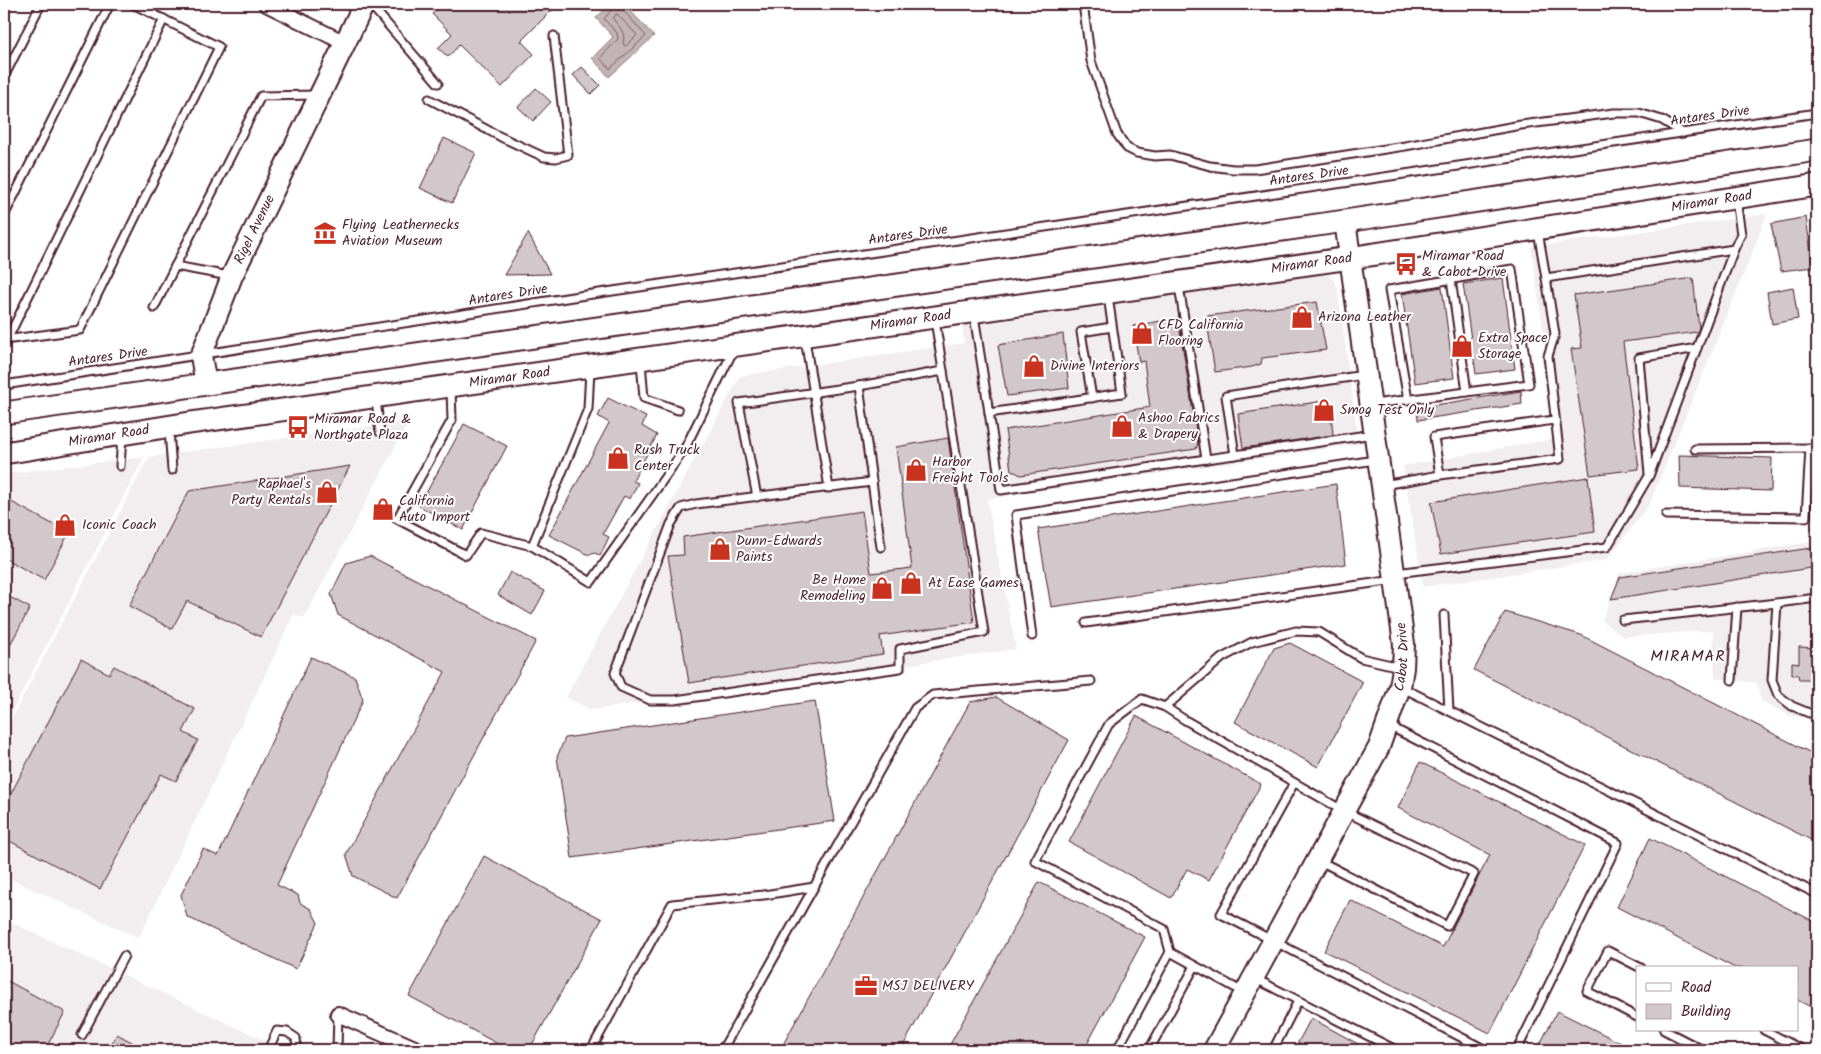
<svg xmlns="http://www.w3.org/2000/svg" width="1821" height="1054" viewBox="0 0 1821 1054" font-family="Kalam,sans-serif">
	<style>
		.built { fill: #f2eeef }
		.water { fill: #c1b3b6; stroke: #91787e }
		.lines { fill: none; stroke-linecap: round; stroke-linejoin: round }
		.shore { stroke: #7a5a63; stroke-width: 1 }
		.building { fill: #d2c7cb; stroke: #4a1f2b }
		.lane-casing { stroke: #4a1f2b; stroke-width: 11 }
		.street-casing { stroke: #4a1f2b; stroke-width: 18 }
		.secondary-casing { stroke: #4a1f2b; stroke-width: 24 }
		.primary-casing { stroke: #4a1f2b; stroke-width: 25 }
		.lane { stroke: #fff; stroke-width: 7 }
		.street { stroke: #fff; stroke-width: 14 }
		.secondary { stroke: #fff; stroke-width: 20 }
		.primary { stroke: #fff; stroke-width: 21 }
		.labels { text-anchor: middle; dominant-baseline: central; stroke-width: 4; stroke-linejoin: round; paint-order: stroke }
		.street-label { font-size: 14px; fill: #4a1f2b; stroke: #fff }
		.poi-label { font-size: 14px; fill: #4a1f2b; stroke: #fff; text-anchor: start }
		.quarter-label { font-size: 16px; letter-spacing: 1px; fill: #4a1f2b; stroke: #fff }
	</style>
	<rect width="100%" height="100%" fill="#fff"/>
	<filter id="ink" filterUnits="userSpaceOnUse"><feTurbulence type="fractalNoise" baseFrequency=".02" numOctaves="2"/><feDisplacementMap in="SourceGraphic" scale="10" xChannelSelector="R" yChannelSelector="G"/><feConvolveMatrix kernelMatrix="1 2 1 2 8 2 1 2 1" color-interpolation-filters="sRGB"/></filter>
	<g filter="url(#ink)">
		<g class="built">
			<polygon points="1767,214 1745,271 1649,505 1607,560 1423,587 1403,466 1559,438 1531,247"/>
			<polygon points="1315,273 1329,275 1337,285 1359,444 987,499 1016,649 592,710 566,697 740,376 964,343 962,325"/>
			<polygon points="409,421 304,618 294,614 139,938 4,876 4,733 149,457"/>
			<polygon points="144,457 4,727 4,474"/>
			<polygon points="1817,541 1817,721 1789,715 1761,701 1757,683 1715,678 1713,630 1624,637 1602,621 1620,573"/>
			<polygon points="4,919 285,1050 4,1050"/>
		</g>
		<polygon class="water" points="611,4 624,4 654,36 609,77 592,58 613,37 596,18"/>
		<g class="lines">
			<g class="shore">
				<polyline points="614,4 613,8 604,19 617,33 618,39 600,58 610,69 646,36 622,9 621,4"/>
				<path d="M617 14 637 35 626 46 623 44C626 32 620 28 613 19Z"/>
			</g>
		</g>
		<g class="building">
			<polygon points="442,4 558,4 521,41 534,54 502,87 459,45 448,57 438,48 452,34 432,14"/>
			<polygon points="582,67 600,85 591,94 573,75"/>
			<polygon points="536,88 551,102 533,121 518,107"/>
			<polygon points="444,138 476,153 452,203 420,188"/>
			<polygon points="1806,217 1813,267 1781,271 1771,224"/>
			<polygon points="528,233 550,274 504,275"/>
			<polygon points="1503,278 1515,369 1476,374 1463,284"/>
			<polygon points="1693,278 1699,328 1697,332 1623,342 1639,469 1590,475 1571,349 1582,348 1574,295"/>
			<polygon points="1442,287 1454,378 1415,383 1402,294"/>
			<polygon points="1793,287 1798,319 1772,324 1767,292"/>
			<polygon points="1317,302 1326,350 1262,358 1261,364 1252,367 1215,372 1206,316"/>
			<polygon points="1178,318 1198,443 1196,449 1021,475 1011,470 1005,430 1150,407 1144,361 1139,362 1133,326"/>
			<polygon points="1063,334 1069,388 1007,396 998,345"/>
			<polygon points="1521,391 1522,404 1418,420 1417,408"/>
			<polygon points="608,398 646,417 642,426 657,435 633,481 638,483 630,499 624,496 603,534 609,537 600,556 595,553 589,555 549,535 609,423 598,416"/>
			<polygon points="1330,400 1333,435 1243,448 1238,414"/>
			<polygon points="464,424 507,446 463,530 419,506"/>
			<polygon points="948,438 974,622 880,636 883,654 689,683 668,556 684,555 683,537 862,511 871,573 912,568 896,447"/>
			<polygon points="1679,455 1772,458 1771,491 1680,488"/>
			<polygon points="350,466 261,637 187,601 172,629 129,606 189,491"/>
			<polygon points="1588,477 1595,532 1441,554 1431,502"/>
			<polygon points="1336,484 1346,564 1051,607 1038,529"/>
			<polygon points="4,498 69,533 44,580 4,558"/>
			<polygon points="1817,547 1817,567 1611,599 1620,577"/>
			<polygon points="370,556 536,641 397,898 353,876 346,854 445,672 338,615 331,594 346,563"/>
			<polygon points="510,572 545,591 532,615 498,595"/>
			<polygon points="4,594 30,608 4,656"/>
			<polygon points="1505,612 1581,635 1817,756 1817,843 1474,670"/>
			<polygon points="1290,643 1363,682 1318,767 1235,722 1274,648"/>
			<polygon points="1799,647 1817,648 1817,680 1799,680 1798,675 1792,674 1792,662 1799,663"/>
			<polygon points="311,657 355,677 363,700 277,885 298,895 300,903 311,909 318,923 296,969 187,917 181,895 203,849 218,856"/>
			<polygon points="81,659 109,674 114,666 195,709 183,732 198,740 176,781 161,774 100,889 4,838 4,807"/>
			<polygon points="996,697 1069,740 901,1050 780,1050 970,702"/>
			<polygon points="815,701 835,821 572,858 557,757 565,738"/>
			<polygon points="1136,716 1261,784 1209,880 1187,869 1171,898 1069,842"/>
			<polygon points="1420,762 1585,845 1490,1033 1324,951 1350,900 1443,947 1479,876 1490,855 1398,808"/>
			<polygon points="1650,838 1817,923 1817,1010 1797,1000 1797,968 1735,968 1617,907"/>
			<polygon points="484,856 602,919 529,1050 509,1050 409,996"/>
			<polygon points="1039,882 1145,937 1084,1050 947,1050"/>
			<polygon points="4,979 65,1012 45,1050 4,1050"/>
			<polygon points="1557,1011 1635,1050 1537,1050"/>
			<polygon points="1311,1018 1369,1050 1294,1050"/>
			<polygon points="117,1034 146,1050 108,1050"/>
		</g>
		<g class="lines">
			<defs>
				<g id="lane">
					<polyline points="370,4 438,83"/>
					<polyline points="1083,4 1091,61 1117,134 1127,148 1137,153 1155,156 1170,155 1210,166 1233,169 1255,169 1405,146 1521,125 1614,113 1639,113 1662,120 1683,133"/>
					<polyline points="4,77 41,4"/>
					<polyline points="429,99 501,137 544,157 556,158 568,155 554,36"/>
					<polyline points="4,216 110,4"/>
					<polyline points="1538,231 1546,278"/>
					<polyline points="175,266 229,276"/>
					<polyline points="1451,279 1467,392"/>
					<polyline points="154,308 261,96 317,95"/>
					<polyline points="974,315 1001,490 1206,459 1179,286"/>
					<polyline points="805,339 829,488"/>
					<polyline points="4,340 80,330 219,47 133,4"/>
					<polyline points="7,340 164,19"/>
					<polyline points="641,362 644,398 678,410"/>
					<polyline points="590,369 588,409 532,546 591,582 684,450 733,351"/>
					<polyline points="1364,375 1226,396 1235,455 1373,434"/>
					<polyline points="4,385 579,296 1817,113"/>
					<polyline points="859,386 881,547"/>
					<polyline points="451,389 452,420 397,519 466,555 481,533 532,546"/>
					<polyline points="1092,398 1081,332 1112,327"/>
					<polyline points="376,400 380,432"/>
					<polyline points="1373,404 1529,384 1512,269 1389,290 1408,400"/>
					<polyline points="989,413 1122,393 1108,296"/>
					<polyline points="1554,420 1434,437 1440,475 1560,459 1548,356 1555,334 1546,278 1734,249 1741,234 1736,200"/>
					<polyline points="169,430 172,470"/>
					<polyline points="1695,449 1817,448"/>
					<polyline points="1206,459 1235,455"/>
					<polyline points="120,466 122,437"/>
					<polyline points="1649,474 1639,358 1697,348"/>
					<polyline points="872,482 696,504 681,508 671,524 615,673 621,687 650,700 675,700 900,668 900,649 984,632 935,320"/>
					<polyline points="1383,485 1440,475"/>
					<polyline points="757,497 739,403 859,386 943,371"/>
					<polyline points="1666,515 1806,517 1810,448"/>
					<polyline points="1396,573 1607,547 1649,476 1734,249"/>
					<polyline points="1777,603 1817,598"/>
					<polyline points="1444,615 1449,711"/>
					<polyline points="1623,620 1777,603 1772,680 1778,695 1792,706 1809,713 1817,713"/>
					<polyline points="1086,623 1395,580"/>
					<polyline points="1032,636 1016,515 1375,460"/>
					<polyline points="1732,680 1737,607"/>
					<polyline points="1401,687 1817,894"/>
					<polyline points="1165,707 1222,658 1252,642 1296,631 1319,632 1361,658 1400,667"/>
					<polyline points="1389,726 1618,843 1517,1050"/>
					<polyline points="1294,783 1221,914 1486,1050"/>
					<polyline points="1170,952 1164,929 1035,861 1109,724 1142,699 1165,707 1185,720 1344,811 1474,874 1447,926 1318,860"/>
					<polyline points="1254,978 1396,1050"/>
					<polyline points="1637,1017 1587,991 1608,951 1641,968"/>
					<polyline points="1664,1030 1703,1050"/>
					<polyline points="1764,1030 1803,1050"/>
					<polyline points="82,1035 124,956"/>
					<polyline points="268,1050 277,1031 287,1032 296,1038 297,1050"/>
					<polyline points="337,1050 338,1014"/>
					<polyline points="591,1050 672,904 764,895 814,887"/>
					<polyline points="722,1050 915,708 933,695 1091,681"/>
					<polyline points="1117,1050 1170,952 1243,992"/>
					<polyline points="1149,1050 1195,966"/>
					<polyline points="1273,1050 1298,1001"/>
				</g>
				<g id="street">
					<polyline points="266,4 345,43"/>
					<polyline points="338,1014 419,1050"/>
				</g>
				<g id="secondary">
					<path id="s1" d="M206 384 201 356 232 276 364 4"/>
					<path id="s2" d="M1214 1050 1379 747 1400 687 1403 668 1404 644 1345 221"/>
				</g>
				<g id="primary">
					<polyline points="4,413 1345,221 1817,150"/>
					<path id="s3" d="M4 453 190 423 1350 258 1817 185"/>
				</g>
			</defs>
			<use href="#lane" class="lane-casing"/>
			<use href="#street" class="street-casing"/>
			<use href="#secondary" class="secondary-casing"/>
			<use href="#primary" class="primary-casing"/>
			<use href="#lane" class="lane"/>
			<use href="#street" class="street"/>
			<use href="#secondary" class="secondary"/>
			<use href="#primary" class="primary"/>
		</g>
	</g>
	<defs>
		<symbol id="museum-bare" viewBox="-9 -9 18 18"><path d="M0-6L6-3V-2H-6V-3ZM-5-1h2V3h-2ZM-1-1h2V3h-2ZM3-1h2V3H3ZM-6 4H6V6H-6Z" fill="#c8321e" stroke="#fff" stroke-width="2.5" paint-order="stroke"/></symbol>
		<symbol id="bus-bare" viewBox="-9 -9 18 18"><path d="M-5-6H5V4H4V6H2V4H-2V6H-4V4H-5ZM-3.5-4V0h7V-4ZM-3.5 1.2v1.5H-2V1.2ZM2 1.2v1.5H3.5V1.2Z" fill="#c8321e" stroke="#fff" stroke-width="2.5" paint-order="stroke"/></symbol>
		<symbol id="shop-bare" viewBox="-9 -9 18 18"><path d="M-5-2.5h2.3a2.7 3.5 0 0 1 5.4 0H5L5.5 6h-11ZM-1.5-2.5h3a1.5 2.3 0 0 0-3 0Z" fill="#c8321e" stroke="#fff" stroke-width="2.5" paint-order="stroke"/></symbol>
		<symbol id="office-bare" viewBox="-9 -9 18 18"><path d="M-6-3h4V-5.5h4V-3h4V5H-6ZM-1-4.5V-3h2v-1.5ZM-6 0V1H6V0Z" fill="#c8321e" stroke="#fff" stroke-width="2.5" paint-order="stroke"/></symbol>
	</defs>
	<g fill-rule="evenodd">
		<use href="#museum-bare" x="309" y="217" width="32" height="32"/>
		<use href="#bus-bare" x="1390" y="248" width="32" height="32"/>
		<use href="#shop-bare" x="1286" y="301" width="32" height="32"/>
		<use href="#shop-bare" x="1126" y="317" width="32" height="32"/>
		<use href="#shop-bare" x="1446" y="330" width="32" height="32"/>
		<use href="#shop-bare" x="1018" y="350" width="32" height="32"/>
		<use href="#shop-bare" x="1308" y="394" width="32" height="32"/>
		<use href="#shop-bare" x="1106" y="410" width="32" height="32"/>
		<use href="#bus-bare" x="282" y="411" width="32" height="32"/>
		<use href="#shop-bare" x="602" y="442" width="32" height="32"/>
		<use href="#shop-bare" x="900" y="454" width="32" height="32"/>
		<use href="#shop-bare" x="311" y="476" width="32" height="32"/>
		<use href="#shop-bare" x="367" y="493" width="32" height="32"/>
		<use href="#shop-bare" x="49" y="509" width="32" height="32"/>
		<use href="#shop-bare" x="704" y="533" width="32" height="32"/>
		<use href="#shop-bare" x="895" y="567" width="32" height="32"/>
		<use href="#shop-bare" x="866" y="572" width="32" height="32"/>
		<use href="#office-bare" x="850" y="970" width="32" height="32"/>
	</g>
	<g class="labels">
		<g class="street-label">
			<text transform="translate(1710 116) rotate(-8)">Antares Drive</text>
			<text transform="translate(1309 176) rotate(-8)">Antares Drive</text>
			<text stroke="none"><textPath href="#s3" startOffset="1726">Miramar Road</textPath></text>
			<text stroke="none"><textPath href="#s1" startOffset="166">Rigel Avenue</textPath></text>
			<text transform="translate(908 235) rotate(-8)">Antares Drive</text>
			<text stroke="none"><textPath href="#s3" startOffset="1321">Miramar Road</textPath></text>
			<text transform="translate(508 295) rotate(-9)">Antares Drive</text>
			<text stroke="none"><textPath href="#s3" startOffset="916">Miramar Road</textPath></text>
			<text transform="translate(108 357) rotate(-8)">Antares Drive</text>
			<text stroke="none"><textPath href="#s3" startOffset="511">Miramar Road</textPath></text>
			<text stroke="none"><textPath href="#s3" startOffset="106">Miramar Road</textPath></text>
			<text stroke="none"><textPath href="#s2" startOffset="439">Cabot Drive</textPath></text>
		</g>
		<g class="poi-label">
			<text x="342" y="225">Flying Leathernecks<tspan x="342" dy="16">Aviation Museum</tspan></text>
			<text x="1422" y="256">Miramar Road<tspan x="1422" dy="16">&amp; Cabot Drive</tspan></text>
			<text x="1318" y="317">Arizona Leather</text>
			<text x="1158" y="325">CFD California<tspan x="1158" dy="16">Flooring</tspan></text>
			<text x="1478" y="338">Extra Space<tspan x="1478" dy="16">Storage</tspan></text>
			<text x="1050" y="366">Divine Interiors</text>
			<text x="1340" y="410">Smog Test Only</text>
			<text x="1138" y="418">Ashoo Fabrics<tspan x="1138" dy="16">&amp; Drapery</tspan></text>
			<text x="314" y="419">Miramar Road &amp;<tspan x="314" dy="16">Northgate Plaza</tspan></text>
			<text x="634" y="450">Rush Truck<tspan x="634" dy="16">Center</tspan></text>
			<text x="932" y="462">Harbor<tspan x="932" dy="16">Freight Tools</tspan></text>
			<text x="311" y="484" text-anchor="end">Raphael's<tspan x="311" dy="16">Party Rentals</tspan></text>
			<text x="399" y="501">California<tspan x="399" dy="16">Auto Import</tspan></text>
			<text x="82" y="525">Iconic Coach</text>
			<text x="736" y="541">Dunn-Edwards<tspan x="736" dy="16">Paints</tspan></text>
			<text x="866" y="580" text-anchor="end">Be Home<tspan x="866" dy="16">Remodeling</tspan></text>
			<text x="928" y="583">At Ease Games</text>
			<text x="882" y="986">MSJ DELIVERY</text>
		</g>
		<g class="quarter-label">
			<text x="1688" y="656">MIRAMAR</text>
		</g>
	</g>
	<rect width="1821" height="1054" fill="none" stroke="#fff" stroke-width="20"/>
	<rect x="10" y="10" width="1801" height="1034" fill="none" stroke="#4a1f2b" stroke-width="2" filter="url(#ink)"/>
	<rect x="1636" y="966" width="162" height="65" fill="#ffffff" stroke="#b7a5aa"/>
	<rect x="1646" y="983" width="25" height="8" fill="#ffffff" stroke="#b7a5aa"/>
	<text x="1681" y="992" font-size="15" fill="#4a1f2b">Road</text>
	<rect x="1646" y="1004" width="25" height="15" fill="#d2c7cb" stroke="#b7a5aa"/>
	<text x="1681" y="1016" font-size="15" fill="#4a1f2b">Building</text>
</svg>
